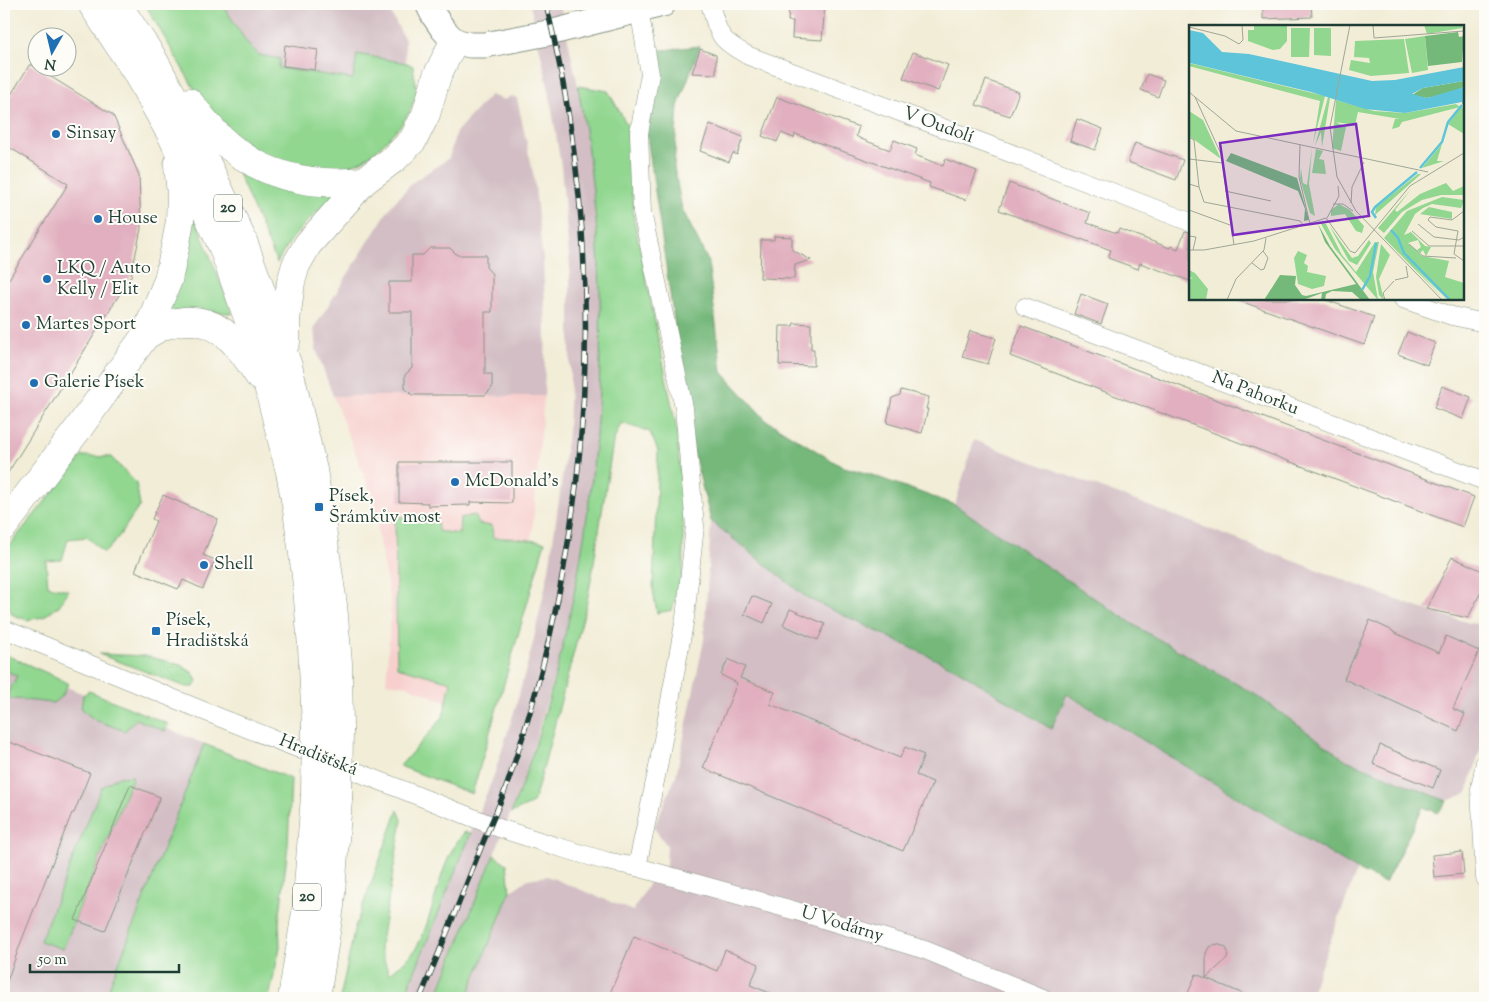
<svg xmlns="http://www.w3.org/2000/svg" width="1489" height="1002" viewBox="0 0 1489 1002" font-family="'Sorts Mill Goudy',serif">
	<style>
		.built { fill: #f7d0ce }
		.industrial { fill: #d2bec4 }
		.green { fill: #91d790; stroke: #588a62 }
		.forest { fill: #74b87a; stroke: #4a7a57 }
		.building { fill: #e1afbf }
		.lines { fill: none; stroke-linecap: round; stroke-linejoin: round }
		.street-casing { stroke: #889586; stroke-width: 19 }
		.secondary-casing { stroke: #889586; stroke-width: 27 }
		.highway-casing { stroke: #889586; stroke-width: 29 }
		.street { stroke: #fff; stroke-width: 18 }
		.secondary { stroke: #fff; stroke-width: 25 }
		.highway { stroke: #fff; stroke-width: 28 }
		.rail-casing { stroke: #1f3d34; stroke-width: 5.5 }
		.rail { stroke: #fdfcf7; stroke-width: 4; stroke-dasharray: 11; stroke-linecap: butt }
		.highway-bridge-casing { stroke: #889586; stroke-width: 29; stroke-linecap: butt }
		.highway-bridge { stroke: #fff; stroke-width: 28 }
		.poi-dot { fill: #1f6fb2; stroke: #fdfcf7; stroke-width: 2 }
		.labels { text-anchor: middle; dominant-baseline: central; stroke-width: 4; stroke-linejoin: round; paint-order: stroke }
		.shield { fill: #fdfcf7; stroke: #62766e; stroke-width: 1 }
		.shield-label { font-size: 16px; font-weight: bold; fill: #1f3d34 }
		.street-label { font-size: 18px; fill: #1f3d34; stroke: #fdfcf7 }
		.poi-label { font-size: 18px; fill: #1f3d34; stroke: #fdfcf7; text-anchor: start }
		.inset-river { fill: none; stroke: #5dc4da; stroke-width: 2.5 }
		.inset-road { fill: none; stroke: #9ea796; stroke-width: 1 }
		.view { fill: #7b2cbf; fill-opacity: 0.15; stroke: #7b2cbf; stroke-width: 2.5 }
		.inset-edge { fill: none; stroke: #1f3d34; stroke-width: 2.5 }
	</style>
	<rect width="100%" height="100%" fill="#fdfcf7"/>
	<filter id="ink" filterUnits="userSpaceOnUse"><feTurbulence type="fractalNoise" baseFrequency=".02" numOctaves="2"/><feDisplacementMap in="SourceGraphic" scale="10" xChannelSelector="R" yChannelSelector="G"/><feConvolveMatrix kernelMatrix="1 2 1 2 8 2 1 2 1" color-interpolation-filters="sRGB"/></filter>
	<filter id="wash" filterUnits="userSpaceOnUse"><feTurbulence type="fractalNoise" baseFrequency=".0096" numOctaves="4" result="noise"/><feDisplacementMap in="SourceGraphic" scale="20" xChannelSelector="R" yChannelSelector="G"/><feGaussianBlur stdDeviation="1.12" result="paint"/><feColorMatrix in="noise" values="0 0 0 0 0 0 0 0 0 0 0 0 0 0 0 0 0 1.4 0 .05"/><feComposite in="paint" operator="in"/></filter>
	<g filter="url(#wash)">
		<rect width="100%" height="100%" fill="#f2edd7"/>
		<polygon class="built" points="333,396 544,396 531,546 476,715 408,686 386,683 391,606 378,535 375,503"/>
		<g class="industrial">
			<polygon points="150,4 386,4 405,40 406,81 385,123"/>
			<polygon points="530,4 560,4 578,86 591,162 599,266 601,323 600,384 597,434 591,490 578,574 562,650 522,785 436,998 404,998 494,775 515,709 533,643 549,569 561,486 568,432 570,384 570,267 561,166 549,91"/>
			<polygon points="490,95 504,100 511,96 517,98 534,178 543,260 546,328 544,396 333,396 316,349 314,328 391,206 413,182 449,158 456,132"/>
			<polygon points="974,440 1413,606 1470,623 1485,625 1485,735 1467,793 1447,801 1346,760 1256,695 1139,628 955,505"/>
			<polygon points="711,521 807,598 958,670 1050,729 1066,694 1357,870 1309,998 467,998 510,892 528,879 547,876 633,911 650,881 661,886 666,865 667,846 654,827 676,776 704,640"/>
			<polygon points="4,661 287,778 238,998 4,998"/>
		</g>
		<g class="green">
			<polygon points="145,4 222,4 247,43 259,55 280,59 279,68 353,79 357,54 407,63 413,66 417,93 410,111 401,125 377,150 363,160 348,167 324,172 300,172 260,154 233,132 199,97"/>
			<path d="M578 86 608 91 627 125 634 219 676 426 683 503V572L672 610 657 613 653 590 658 451 650 432 621 423 613 442 592 575 586 606 540 780 533 803 511 813C526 776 538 737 549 699 588 558 606 411 599 265 596 205 588 145 578 86Z"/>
			<path d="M237 171C274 195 297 194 340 192 313 215 294 231 277 263Z"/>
			<path d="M189 203 233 314C209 310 186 310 162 314Z"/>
			<path d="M82 456 111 457 136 483 140 506C128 521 119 540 104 553L87 537 68 539 62 560 46 561 48 586 69 590 59 606 43 617 27 620 13 615 4 599V556L9 546Z"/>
			<polygon points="475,515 479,524 492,526 493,538 513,538 545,542 472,794 400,766 443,717 451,682 397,667 395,517 437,517 438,531 459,534 460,518"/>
			<polygon points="4,654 56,677 68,683 63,695 53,703 5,698 17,676 4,670"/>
			<polygon points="99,654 146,656 181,665 193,673 197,681 194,687 186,687"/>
			<polygon points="89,691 168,724 165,731 136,719 125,731 95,720 81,709 83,695"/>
			<polygon points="204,744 291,779 288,845 279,923 280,947 269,998 124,998 115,995 109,988"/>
			<polygon points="133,776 63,949 40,941 101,788 117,777"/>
			<path d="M398 810 402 820 380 948 389 974C397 967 409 959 415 950 436 916 438 859 465 832L471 833 404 998H340L355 927Z"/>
			<polygon points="494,855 507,864 510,892 467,998 436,998"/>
		</g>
		<polygon class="forest" points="700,46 678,106 674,167 682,209 708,261 722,372 766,420 841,466 869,474 955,505 1139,628 1256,695 1346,760 1447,801 1438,813 1423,807 1385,883 1357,870 1067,694 1051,729 958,670 807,598 711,521 693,450 647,136 656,58 654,51"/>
		<g id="blocks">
			<g class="building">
				<polygon points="789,4 809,6 813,4 825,4 822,40 792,38 793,21 788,21"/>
				<polygon points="1263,4 1311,4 1312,17 1263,19"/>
				<polygon points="285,45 318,50 315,70 283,66"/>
				<polygon points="700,49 716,55 716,74 692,73"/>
				<polygon points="913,52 948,65 938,91 903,78"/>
				<polygon points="30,64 113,115 139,175 141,229 131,276 4,479 4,287 68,184 4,144 4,106"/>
				<polygon points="1147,74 1164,80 1158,97 1141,90"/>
				<polygon points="986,80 1019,92 1010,116 976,105"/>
				<polygon points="777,97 859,127 856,136 861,139 890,150 894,140 917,149 915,155 943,166 945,159 977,171 966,200 929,187 930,183 795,134 794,138 781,133 777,142 762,136"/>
				<polygon points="1077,119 1103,129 1095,150 1070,141"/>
				<polygon points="710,124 743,137 737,155 733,153 729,162 700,151"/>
				<polygon points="1135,143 1183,160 1176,180 1128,162"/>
				<polygon points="1009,183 1090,213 1087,223 1117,233 1119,229 1170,248 1171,246 1178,249 1185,231 1190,232 1190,281 1140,263 1138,269 1108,258 1111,250 1081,239 1081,240 1056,231 999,210"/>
				<polygon points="774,236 792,237 792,250 811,260 795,265 794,279 760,278 761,240 774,240"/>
				<polygon points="430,248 450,248 457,255 486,255 486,267 492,274 492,312 485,312 485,374 492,374 492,388 485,395 412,395 405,388 405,375 412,368 412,312 389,312 389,282 412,282 412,255 423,255"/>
				<polygon points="1081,294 1108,304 1101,324 1074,314"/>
				<polygon points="1240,299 1323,299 1374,317 1364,345 1240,301"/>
				<polygon points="794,323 811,324 811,349 814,349 814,366 779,365 780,326 793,326"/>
				<polygon points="1021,326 1474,497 1463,527 1010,356"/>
				<polygon points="970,331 996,338 988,364 962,357"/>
				<polygon points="1407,332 1435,343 1427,365 1398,354"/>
				<polygon points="1442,386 1471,397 1463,419 1434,408"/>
				<polygon points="901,390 929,397 926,409 928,409 922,433 887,423 892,398 900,395"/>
				<polygon points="399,462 512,462 512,503 470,502 470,505 428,506 428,503 399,502"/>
				<polygon points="163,495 218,519 203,555 215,560 203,589 183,580 180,587 179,587 178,589 135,571 156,521 152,519"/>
				<polygon points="1452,557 1485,572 1485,584 1468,618 1426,609"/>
				<polygon points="752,596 772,604 764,623 744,614"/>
				<polygon points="790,609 825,624 818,640 783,625"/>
				<polygon points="1370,620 1393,631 1393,632 1439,653 1446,636 1479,651 1453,709 1465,714 1458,731 1344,679"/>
				<polygon points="728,659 745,667 740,678 775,692 770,704 900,758 905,747 924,755 916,775 933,782 903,851 703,768 737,683 721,675"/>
				<polygon points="4,740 90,773 74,813 72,813 21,942 6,984 4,984"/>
				<polygon points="1380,745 1440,770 1433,788 1373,764"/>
				<polygon points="130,785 160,797 105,931 75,920"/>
				<polygon points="1462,852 1464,874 1434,877 1432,855"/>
				<polygon points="634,936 717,971 725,950 759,964 750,985 782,998 608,998"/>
				<polygon points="1216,944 1223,946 1226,948 1228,952 1227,959 1206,978 1206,953 1209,947"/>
				<polygon points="1196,974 1253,998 1186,998"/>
			</g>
		</g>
	</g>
	<g filter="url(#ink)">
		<use href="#blocks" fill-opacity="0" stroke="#889586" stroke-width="1"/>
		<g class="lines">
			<defs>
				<g id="street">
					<path d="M710 4C719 36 719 40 749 56L1005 151 1190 222"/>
					<polyline points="1403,299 1452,316 1485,323"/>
					<polyline points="1025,307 1485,481"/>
					<polyline points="4,629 221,718 499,828 555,846 606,861 637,867 796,911 925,950 1043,998"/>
					<polyline points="1485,762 1480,789 1485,878"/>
					<polyline points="637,867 658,767 685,618 695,526 684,408 642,212 639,133 650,74 639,9"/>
				</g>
				<polyline id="secondary" points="428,4 434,16 443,29 454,41 470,45 485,45 553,32 663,4"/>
				<g id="highway">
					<polyline points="92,4 135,70 172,136 223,248 255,338 272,401 290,472 297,510 306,576 312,647 316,726"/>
					<polyline points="117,4 152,57 192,132 243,241 288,366 313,470 319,507 333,605 338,663 339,730"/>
					<path d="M189 102C199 114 208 126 219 137 259 176 310 187 364 181"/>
					<path d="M145 336C152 332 159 327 166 325 214 309 236 341 259 376"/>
					<polyline points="286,342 286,320 291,282 296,265 308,244 364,181 395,158 413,140 426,114 437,76 454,41"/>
					<polyline points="4,526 78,429 145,336 168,280 175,248 180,221 181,194 178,165"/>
					<polyline points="292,998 306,912 315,796"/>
					<polyline points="316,998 330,906 338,800"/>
				</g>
			</defs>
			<use href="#street" class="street-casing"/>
			<use href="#secondary" class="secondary-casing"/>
			<use href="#highway" class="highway-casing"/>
			<use href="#street" class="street"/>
			<use href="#secondary" class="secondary"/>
			<use href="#highway" class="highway"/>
			<defs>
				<path id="rail" d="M420 998C441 949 460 900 480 850 489 827 501 803 509 779 595 526 610 264 546 4"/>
			</defs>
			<use href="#rail" class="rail-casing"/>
			<use href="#rail" class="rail"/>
			<defs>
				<g id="highway-bridge">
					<polyline points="315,796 316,726"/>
					<polyline points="338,800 339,730"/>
				</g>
			</defs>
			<use href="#highway-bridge" class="highway-bridge-casing"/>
			<use href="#highway-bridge" class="highway-bridge"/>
		</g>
	</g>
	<g class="poi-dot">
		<circle cx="56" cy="134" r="5"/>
		<circle cx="98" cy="219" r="5"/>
		<circle cx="47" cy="279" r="5"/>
		<circle cx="26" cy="325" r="5"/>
		<circle cx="34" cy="383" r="5"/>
		<circle cx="455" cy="482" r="5"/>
		<rect x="314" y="502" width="10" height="10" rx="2.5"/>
		<circle cx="204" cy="565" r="5"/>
		<rect x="151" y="626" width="10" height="10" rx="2.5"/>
	</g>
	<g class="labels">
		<g class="shield">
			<rect x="214" y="194.5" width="28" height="27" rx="4"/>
			<rect x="293" y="883.5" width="28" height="27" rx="4"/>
		</g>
		<g class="shield-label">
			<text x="228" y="208">20</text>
			<text x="307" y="897">20</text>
		</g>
		<g class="street-label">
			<text transform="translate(938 126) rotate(20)">V Oudolí</text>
			<text transform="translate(1255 394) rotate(21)">Na Pahorku</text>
			<text transform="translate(318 756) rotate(22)">Hradišťská</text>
			<text transform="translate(842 925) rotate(17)">U Vodárny</text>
		</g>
		<g class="poi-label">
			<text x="66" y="134">Sinsay</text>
			<text x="108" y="219">House</text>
			<text x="57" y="269">LKQ / Auto<tspan x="57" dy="21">Kelly / Elit</tspan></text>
			<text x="36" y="325">Martes Sport</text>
			<text x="44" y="383">Galerie Písek</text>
			<text x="465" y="482">McDonald's</text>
			<text x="329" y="497">Písek,<tspan x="329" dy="21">Šrámkův most</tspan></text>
			<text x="214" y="565">Shell</text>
			<text x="166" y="621">Písek,<tspan x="166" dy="21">Hradištská</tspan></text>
		</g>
	</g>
	<g transform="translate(1189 25)">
		<rect width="275" height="275" fill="#f2edd7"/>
		<path d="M65 0H98V16L91 24 84 25 59 16V5H65ZM235 0H273V3L238 9ZM102 3H121L120 32H102ZM125 3H142V31L125 30ZM236 11 239 45 223 48 216 14ZM215 14 220 48 182 51 160 45 162 35 181 38 180 33 165 32 166 16ZM0 38 136 71 124 119 131 76 0 41ZM139 72 141 73 133 122 132 107 126 121ZM147 75 185 86 216 88 267 79 271 82 213 97 210 102 203 104 206 94H211L169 87 166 100 147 97 157 102 152 126 143 123ZM272 82 275 83V109L259 99ZM0 86 14 95 32 134 0 111ZM253 119 248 136H255L233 143ZM123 123 120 159 126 191 121 188 111 154 112 143 114 158 118 160ZM127 124 134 126 130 134 135 135 137 149 123 148ZM229 149H232L186 190 187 182ZM257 158 264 166 275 161V170H252L233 175 213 187 195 208 189 203 223 163 206 185 208 187 231 169ZM253 172 275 175 272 183 243 179 234 183 226 189 215 210 222 207 236 221 242 222 237 231 234 225 231 228 228 225 232 222 229 215 219 218 233 231 260 236 256 252 275 258V275H259L225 242 256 275 195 213 218 186ZM150 179 161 185 175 201 173 208 167 206 156 189 142 191V185ZM240 182 263 187V194L231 189ZM131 197 137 199 153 230 167 247 186 217H190L184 247 189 275 146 224ZM140 200 163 233 169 231 180 215 182 218 168 240 160 236ZM192 219 201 230 190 254 195 275 190 270 187 252ZM109 226 118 230 115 238 119 241 118 247 137 251 135 261 123 264 109 259 105 233ZM0 245 6 248 19 264 17 275H0V254L4 253 0 252Z" fill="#91d790"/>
		<path d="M269 7 270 12 275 11 273 37 239 41 236 11ZM275 56V62L262 67 238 73 223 70 234 63ZM42 128 108 153 120 195 115 196 116 184 109 166 37 136ZM129 199 141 221 181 275H172L163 267 143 266 137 269 136 275H132L133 268 114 275H75L91 250 107 251 106 260 113 270 117 271 167 259 136 217Z" fill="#74b87a"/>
		<path d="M0 5 14 8 33 27 60 29 183 56 206 55 275 42V56L234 63 223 69 238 73 275 62V77L273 80V77L216 88 176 84 122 67 1 38Z" fill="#5dc4da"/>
		<path class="inset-river" d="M231 143 253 117 259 97 273 80M187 193 183 187 186 182 228 147M202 205 209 213 215 228 261 275M173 265 181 251 187 218"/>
		<path class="inset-road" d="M161 0 141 102 148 152 167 186 253 275M184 0 185 13 275 6M0 2 36 11 50 19 54 15 53 0M0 67 47 106 239 147M6 72 32 129 45 220M0 112 5 115 10 162M111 120 110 152 121 199M0 134 34 138M0 159 10 162 15 177 111 196 115 201M36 166 82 176M162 178 163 162 175 137M144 179H154L164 186M0 185 41 200M275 186 263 195 241 192 239 195 247 202 269 206 265 229 275 236M138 193 150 171 149 161M229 199 245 212 270 215 275 212M223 206 240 221H275M0 211 7 212 4 225M220 219 234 231 267 233M0 225H15L65 216 137 193 161 226 166 228 221 161 275 128M63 238 72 245 75 244 79 233 74 226M206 255 219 252 217 241M38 275 47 254 75 225 77 213M196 275 194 268 205 256"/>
		<path class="view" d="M167 99 180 191 44 210 31 118Z"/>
		<rect width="275" height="275" class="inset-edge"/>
	</g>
	<rect width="1489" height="1002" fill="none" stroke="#fdfcf7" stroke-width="20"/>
	<g transform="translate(52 52) rotate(188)"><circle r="24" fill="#fdfcf7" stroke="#a4b0a9"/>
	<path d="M0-4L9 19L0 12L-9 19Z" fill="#1f6fb2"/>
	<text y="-8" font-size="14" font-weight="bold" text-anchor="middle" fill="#1f3d34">N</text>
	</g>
	<path d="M30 964v8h149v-8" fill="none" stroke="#1f3d34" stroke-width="2.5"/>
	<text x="38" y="964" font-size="15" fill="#1f3d34" stroke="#fdfcf7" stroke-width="4" paint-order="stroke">50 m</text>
</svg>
